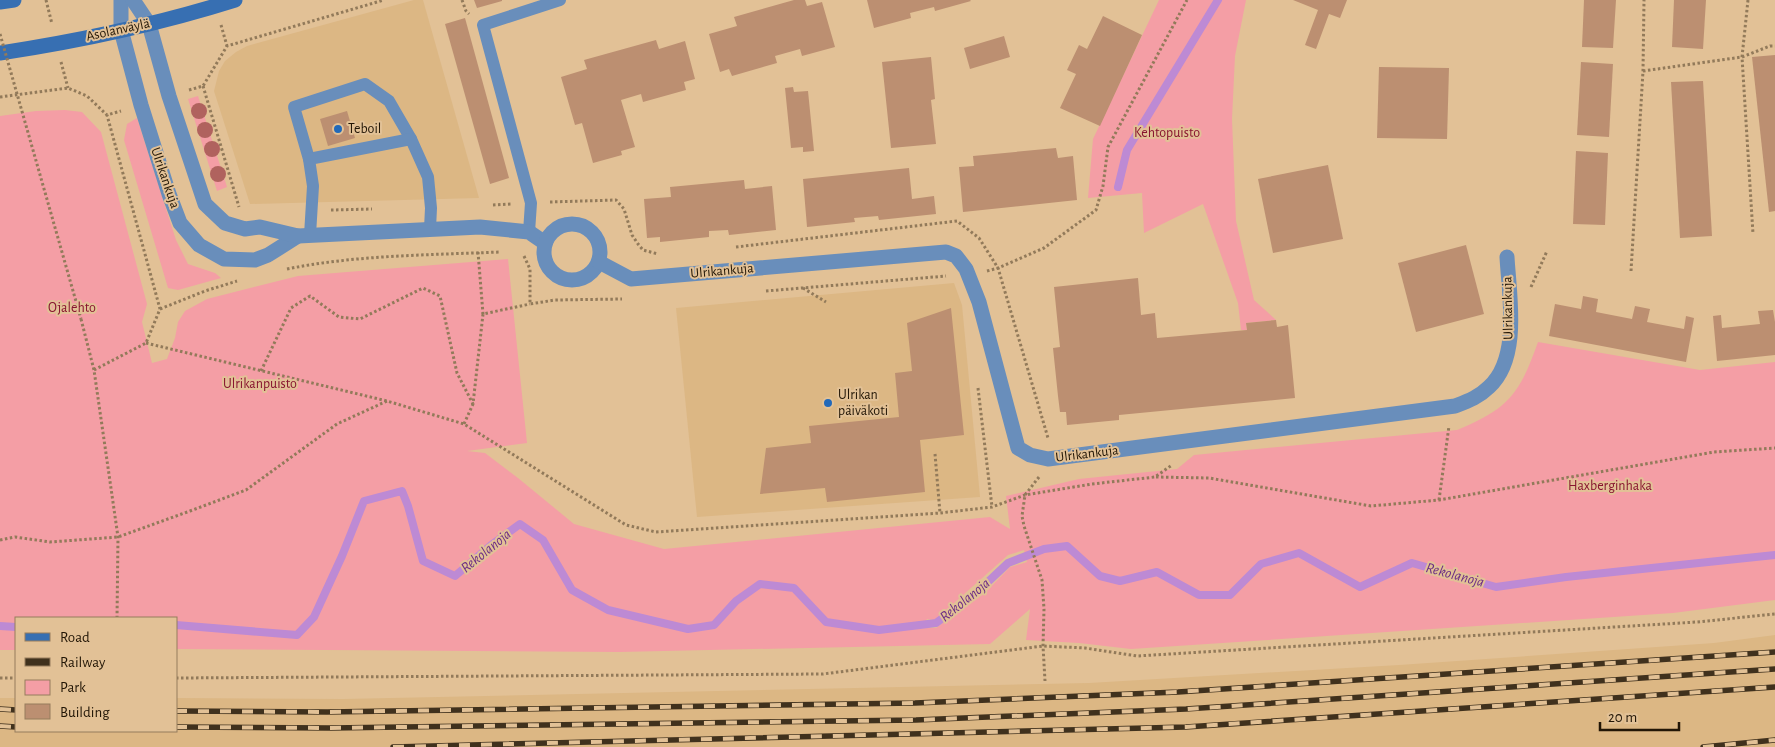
<svg xmlns="http://www.w3.org/2000/svg" width="1775" height="747" viewBox="0 0 1775 747" font-family="'Alegreya Sans',sans-serif">
	<style>
		.built { fill: #dcb784 }
		.green { fill: #f49ea5; fill-rule: evenodd }
		.lines { fill: none; stroke-linecap: round; stroke-linejoin: round }
		.stream { stroke: #bd8ad4; stroke-width: 8 }
		.building { fill: #bc8f71 }
		.path { stroke: #927a5a; stroke-width: 3; stroke-dasharray: 2.5 2.5; stroke-linecap: butt }
		.lane { stroke: #698ebb; stroke-width: 12 }
		.street { stroke: #698ebb; stroke-width: 15 }
		.secondary { stroke: #376fb2; stroke-width: 15 }
		.rail-casing { stroke: #40311d; stroke-width: 5.5 }
		.rail { stroke: #e2c196; stroke-width: 4; stroke-dasharray: 11; stroke-linecap: butt }
		.path-bridge { stroke: #927a5a; stroke-width: 3; stroke-dasharray: 2.5 2.5; stroke-linecap: butt }
		.tree { fill: #b0625e }
		.poi-dot { fill: #2269b9; stroke: #e2c196; stroke-width: 2 }
		.labels { text-anchor: middle; dominant-baseline: central; stroke-width: 4; stroke-linejoin: round; paint-order: stroke }
		.street-label { font-size: 14px; fill: #221606; stroke: #e2c196 }
		.poi-label { font-size: 14px; fill: #221606; stroke: #e2c196; text-anchor: start }
		.park-label { font-size: 14px; fill: #881530; stroke: #e2c196 }
		.water-label { font-size: 15px; font-style: italic; fill: #6b2d85; stroke: #e2c196 }
	</style>
	<rect width="100%" height="100%" fill="#e2c196"/>
	<g class="built">
		<polygon points="414,0 423,0 479,198 250,204 214,91 219,71 225,61 236,52 247,46"/>
		<polygon points="954,283 962,305 980,497 697,517 676,308"/>
		<polygon points="1775,635 1775,747 0,747 0,698 16,698 16,731 176,731 176,698 343,699 1089,683 1399,665 1714,643"/>
	</g>
	<g class="green">
		<polygon points="1159,0 1246,0 1235,56 1232,119 1236,221 1254,300 1276,320 1246,323 1247,330 1241,330 1238,303 1203,204 1144,233 1142,193 1088,198 1093,139"/>
		<polygon points="198,96 227,187 217,191 188,99"/>
		<path d="M65 110 82 112 101 132 147 304 142 322 152 363 167 359 175 338 178 322 185 311 207 299 298 276 508 259 527 443 467 451 485 453 518 478 574 524 664 549 990 517 1010 529 1006 496 1079 479 1177 469 1194 455 1457 430C1509 409 1520 393 1538 342L1700 370 1775 362V600L1673 613 1131 649 1079 643 1026 640 1030 609 990 644 619 652 176 649V618H16V650H0V116L36 111ZM1024 550 1027 562 1010 567 985 593 936 628H921L927 619 935 620 1008 555Z"/>
		<polygon points="137,118 176,240 188,264 215,273 221,278 178,290 168,288 124,140 127,124"/>
	</g>
	<g class="lines">
		<g class="stream">
			<polyline points="1118,187 1127,150 1218,0"/>
			<polyline points="176,625 297,635 314,617 342,556 364,501 402,491 408,506 423,561 455,576 490,546 520,524 543,540 572,590 608,610 688,629 714,625 736,601 760,584 794,588 826,622 879,630 936,623 973,596 1008,563 1044,549 1067,546 1100,576 1120,581 1157,572 1199,595 1230,595 1261,564 1299,553 1360,587 1412,563 1496,587 1566,577 1775,555"/>
			<polyline points="0,626 16,627"/>
		</g>
	</g>
	<g class="building">
		<polygon points="474,0 502,0 502,1 477,8"/>
		<polygon points="794,0 805,0 807,6 822,2 835,47 802,56 800,49 775,56 777,63 732,76 729,69 720,72 709,34 737,26 734,17"/>
		<polygon points="867,0 970,0 971,1 935,11 934,7 910,13 911,18 874,28"/>
		<polygon points="1293,0 1347,0 1340,18 1329,14 1316,49 1305,45 1318,10"/>
		<polygon points="1584,0 1616,0 1613,48 1582,47"/>
		<polygon points="1674,0 1706,0 1703,49 1672,47"/>
		<polygon points="1103,16 1142,35 1100,126 1060,108 1076,74 1067,70 1079,45 1087,49"/>
		<polygon points="465,18 509,178 490,184 445,24"/>
		<polygon points="1004,36 1010,57 970,69 964,48"/>
		<polygon points="656,40 659,49 685,41 695,79 684,82 686,90 643,102 641,94 621,100 635,147 621,151 622,155 593,163 582,123 575,125 561,77 587,69 584,60"/>
		<polygon points="1775,55 1775,211 1769,212 1752,57"/>
		<polygon points="931,57 935,99 931,100 936,144 891,148 882,62"/>
		<polygon points="1581,62 1613,64 1609,137 1577,135"/>
		<polygon points="1379,67 1449,68 1447,139 1377,138"/>
		<polygon points="1703,81 1712,236 1680,238 1671,82"/>
		<polygon points="793,87 794,92 808,91 814,151 803,152 803,147 791,148 785,88"/>
		<polygon points="347,111 355,138 328,146 320,119"/>
		<polygon points="1056,148 1058,158 1073,156 1077,200 963,212 959,167 974,166 973,156"/>
		<polygon points="1576,151 1608,153 1605,225 1573,224"/>
		<polygon points="1328,165 1343,239 1273,253 1258,179"/>
		<polygon points="909,168 912,199 934,196 936,214 879,220 878,216 854,218 855,222 807,227 803,179"/>
		<polygon points="744,180 745,189 772,186 776,230 729,235 728,230 709,231 709,237 660,242 660,237 647,238 644,199 671,197 670,187"/>
		<polygon points="1466,245 1484,314 1416,332 1398,263"/>
		<polygon points="1138,278 1141,315 1155,313 1157,338 1247,330 1246,323 1276,320 1277,327 1288,325 1295,398 1119,415 1119,420 1067,425 1066,412 1060,412 1058,396 1053,348 1060,347 1054,287"/>
		<polygon points="1583,296 1598,299 1596,312 1632,319 1635,306 1650,309 1647,322 1684,329 1686,316 1694,318 1686,362 1549,336 1555,304 1581,309"/>
		<polygon points="951,308 964,435 920,440 925,492 827,502 825,488 760,494 766,448 811,443 809,426 899,417 895,373 912,371 907,323"/>
		<polygon points="1773,310 1775,322 1775,355 1717,361 1713,316 1721,315 1722,328 1760,324 1758,311"/>
	</g>
	<g class="lines">
		<g class="path">
			<polyline points="46,0 52,24"/>
			<polyline points="462,0 466,11 469,14"/>
			<polyline points="1748,0 1742,57 1753,234"/>
			<polyline points="221,25 227,46"/>
			<polyline points="61,62 68,88"/>
			<polyline points="1643,71 1742,57 1770,46 1775,46"/>
			<polyline points="203,86 239,207"/>
			<polyline points="189,90 203,86 227,46 384,0"/>
			<polyline points="0,97 68,88 87,96 107,115 121,111"/>
			<polyline points="550,202 616,200 624,209 632,235 638,244 643,250 658,254"/>
			<polyline points="493,205 512,204"/>
			<polyline points="331,210 372,209"/>
			<polyline points="736,247 957,221 979,238 998,268 1048,438"/>
			<polyline points="478,252 483,314"/>
			<polyline points="524,256 530,269 530,304 555,300 622,299"/>
			<path d="M287 269C356 255 429 255 500 252"/>
			<polyline points="987,271 998,268 1044,248 1096,210 1103,186 1108,147 1187,0"/>
			<polyline points="1631,271 1643,71 1644,0"/>
			<polyline points="1531,287 1547,251"/>
			<polyline points="803,288 826,302"/>
			<polyline points="766,291 946,276"/>
			<polyline points="160,309 205,291 237,281"/>
			<polyline points="81,319 94,370 118,537 117,618"/>
			<polyline points="146,343 387,401 464,424 626,525 656,532 940,513 992,507 1025,495 1092,484 1155,477 1172,465"/>
			<polyline points="94,370 146,343 160,309 107,115"/>
			<polyline points="261,371 291,308 310,296 339,317 360,319 423,288 440,296 457,373 473,404"/>
			<polyline points="978,388 992,507"/>
			<polyline points="464,424 473,404 483,314 530,304"/>
			<polyline points="935,454 940,513"/>
			<polyline points="1039,477 1025,495 1022,516 1024,526 1042,580 1044,609 1043,646 1045,681"/>
			<polyline points="1156,477 1209,478 1371,506 1439,500 1714,452 1775,448"/>
			<polyline points="1439,500 1449,426"/>
			<polyline points="0,540 15,537 50,542 118,537 190,511 246,490 337,424 387,401"/>
			<polyline points="0,678 16,678"/>
			<polyline points="176,678 823,674 1043,646 1085,648 1137,656 1697,622 1775,614"/>
		</g>
		<g class="lane">
			<polyline points="309,159 294,107 365,84 389,101 411,139"/>
			<polyline points="529,232 531,203 483,25 560,0"/>
			<polyline points="310,235 313,186 309,159 411,139 428,177 431,208 430,229"/>
		</g>
		<g class="street">
			<polyline points="121,0 121,30 141,105 169,194 180,223 199,245 224,259 255,260 268,255 298,236"/>
			<polyline points="133,0 149,24 169,96 205,204 225,223 245,229 260,227 298,236 480,227 529,232 545,243"/>
			<circle cx="572" cy="252" r="28"/>
			<path d="M599 262 631 279 946 252 956 256 966 269 979 302 1018 448 1030 455 1048 459 1455 406C1468 401 1479 397 1489 387 1521 358 1509 295 1507 257"/>
		</g>
		<g class="secondary">
			<polyline points="0,2 14,0"/>
			<path d="M0 53C79 41 159 24 235 0"/>
		</g>
		<defs>
			<g id="rail">
				<polyline points="0,709 16,710"/>
				<polyline points="176,711 327,712 915,703 1178,692 1775,652"/>
				<polyline points="0,726 16,727"/>
				<polyline points="176,727 331,728 916,720 1186,709 1775,669"/>
				<polyline points="393,747 1186,727 1775,687"/>
				<polyline points="1703,747 1775,740"/>
			</g>
		</defs>
		<use href="#rail" class="rail-casing"/>
		<use href="#rail" class="rail"/>
		<polyline class="path-bridge" points="0,34 81,319"/>
	</g>
	<g class="tree">
		<circle cx="199" cy="111" r="8"/>
		<circle cx="205" cy="130" r="8"/>
		<circle cx="212" cy="149" r="8"/>
		<circle cx="218" cy="174" r="8"/>
	</g>
	<g class="poi-dot">
		<circle cx="338" cy="129" r="5"/>
		<circle cx="828" cy="403" r="5"/>
	</g>
	<g class="labels">
		<g class="street-label">
			<text transform="translate(118 30) rotate(-12)">Asolanväylä</text>
			<text transform="translate(165 178) rotate(71)">Ulrikankuja</text>
			<text transform="translate(722 271) rotate(-5)">Ulrikankuja</text>
			<text transform="translate(1508 308) rotate(-91)">Ulrikankuja</text>
			<text transform="translate(1087 454) rotate(-7)">Ulrikankuja</text>
		</g>
		<g class="poi-label">
			<text x="348" y="129">Teboil</text>
			<text x="838" y="395">Ulrikan<tspan x="838" dy="16">päiväkoti</tspan></text>
		</g>
		<g class="park-label">
			<text x="1167" y="133">Kehtopuisto</text>
			<text x="72" y="308">Ojalehto</text>
			<text x="260" y="384">Ulrikanpuisto</text>
			<text x="1610" y="486">Haxberginhaka</text>
		</g>
		<g class="water-label">
			<text transform="translate(486 551) rotate(-39)">Rekolanoja</text>
			<text transform="translate(1455 575) rotate(15)">Rekolanoja</text>
			<text transform="translate(965 600) rotate(-39)">Rekolanoja</text>
		</g>
	</g>
	<rect x="15" y="617" width="162" height="115" fill="#e2c196" stroke="#957d5c"/>
	<rect x="25" y="633" width="25" height="8" fill="#376fb2" stroke="#957d5c"/>
	<text x="60" y="642" font-size="15" fill="#221606">Road</text>
	<rect x="25" y="658" width="25" height="8" fill="#40311d" stroke="#957d5c"/>
	<text x="60" y="667" font-size="15" fill="#221606">Railway</text>
	<rect x="25" y="680" width="25" height="15" fill="#f49ea5" stroke="#957d5c"/>
	<text x="60" y="692" font-size="15" fill="#221606">Park</text>
	<rect x="25" y="704" width="25" height="15" fill="#bc8f71" stroke="#957d5c"/>
	<text x="60" y="717" font-size="15" fill="#221606">Building</text>
	<path d="M1600 722v8h79v-8" fill="none" stroke="#221606" stroke-width="2.5"/>
	<text x="1608" y="722" font-size="15" fill="#221606" stroke="#e2c196" stroke-width="4" paint-order="stroke">20 m</text>
</svg>
